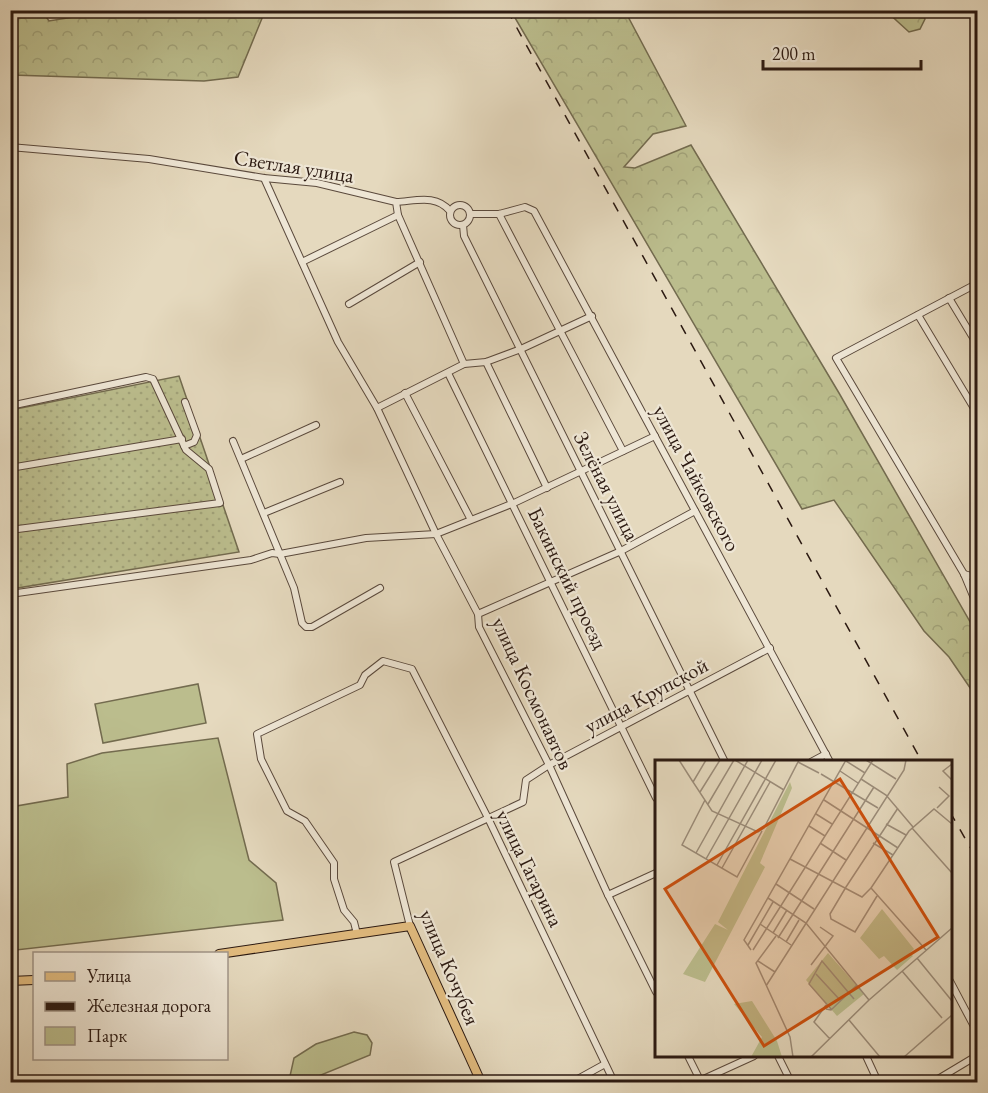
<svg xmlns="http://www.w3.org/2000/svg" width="988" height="1093" viewBox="0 0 988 1093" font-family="'EB Garamond',serif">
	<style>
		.grass { fill: url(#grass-dots); stroke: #736b4f; stroke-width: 1.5 }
		.forest { fill: url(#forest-crowns); stroke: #736b4f; stroke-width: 1.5 }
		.park { fill: #bbbd8d; stroke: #736b4f; stroke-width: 1.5 }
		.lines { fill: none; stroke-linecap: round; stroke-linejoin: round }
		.minor-casing { stroke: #5a493c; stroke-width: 8 }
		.major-casing { stroke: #2b1911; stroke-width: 10 }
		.minor { stroke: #eee6d5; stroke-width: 6 }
		.major { stroke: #e2bc7f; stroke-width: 8 }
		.rail { stroke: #2b1911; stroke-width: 1.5; stroke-dasharray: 10 10; stroke-linecap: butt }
		.labels { text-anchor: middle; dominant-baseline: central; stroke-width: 4.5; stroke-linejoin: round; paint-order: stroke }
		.street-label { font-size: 21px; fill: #2b1911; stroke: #eee6d5 }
		.inset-road { fill: none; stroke: #9b8c79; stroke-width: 1.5 }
		.view { fill: #cc4f0d; fill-opacity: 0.15; stroke: #cc4f0d; stroke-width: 3 }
		.inset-edge { fill: none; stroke: #2b1911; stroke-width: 3 }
	</style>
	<defs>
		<pattern id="grass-dots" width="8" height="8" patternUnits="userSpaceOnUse" patternTransform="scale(1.5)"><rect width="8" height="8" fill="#bbbd8d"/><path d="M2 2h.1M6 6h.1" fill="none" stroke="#a1a279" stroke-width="1.8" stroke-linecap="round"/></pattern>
		<pattern id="forest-crowns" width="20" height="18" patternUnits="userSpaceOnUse" patternTransform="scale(1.5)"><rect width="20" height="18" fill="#bbbd8d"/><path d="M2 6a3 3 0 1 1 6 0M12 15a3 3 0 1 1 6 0" fill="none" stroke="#a1a279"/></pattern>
	</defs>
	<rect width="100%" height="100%" fill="#e5d9be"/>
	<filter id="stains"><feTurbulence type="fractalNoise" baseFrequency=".00333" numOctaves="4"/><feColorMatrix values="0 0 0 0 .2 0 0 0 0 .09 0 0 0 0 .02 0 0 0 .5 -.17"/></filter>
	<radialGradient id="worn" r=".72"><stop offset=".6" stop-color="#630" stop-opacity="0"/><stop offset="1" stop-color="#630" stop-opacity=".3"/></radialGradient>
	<polygon class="grass" points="179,376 239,552 11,589 11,410"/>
	<g class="forest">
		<polygon points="11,10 42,11 49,21 111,11 265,11 238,77 204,81 11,75"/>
		<polygon points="511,11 625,11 686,126 653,134 624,167 635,168 691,145 839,393 977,634 977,698 949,657 924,631 834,500 802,509"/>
		<polygon points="886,11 921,11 925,19 920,29 909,32"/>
	</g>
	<g class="park">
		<polygon points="198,684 206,723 103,743 95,704"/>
		<polygon points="218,738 249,860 276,883 283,920 16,950 10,923 11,807 68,797 67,764 102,753"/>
		<polygon points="354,1032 367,1035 372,1043 370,1055 304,1082 290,1076 294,1058 316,1044"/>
	</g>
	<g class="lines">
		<defs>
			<g id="minor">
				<polyline points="10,147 149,159 264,178 317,183 396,202 398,215 464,364"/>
				<polyline points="264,178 338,342 377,408 436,534 478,614 479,627 549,765 608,895 656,992"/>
				<path d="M396 202C416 201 436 194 450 211"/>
				<circle cx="460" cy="215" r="10"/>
				<polyline points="470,214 499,214 525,207 534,211 830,762"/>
				<polyline points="499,214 623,451"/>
				<polyline points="463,225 464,236 725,762"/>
				<polyline points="302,262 398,215"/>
				<polyline points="949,298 978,346"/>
				<polyline points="349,304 420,262"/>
				<polyline points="918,315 978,415"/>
				<polyline points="486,362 547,488"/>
				<polyline points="448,373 656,798"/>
				<polyline points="405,393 470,518"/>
				<polyline points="10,394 14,396"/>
				<polyline points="10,406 146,377 153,379 186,450 209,469 220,503 10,530"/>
				<polyline points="377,408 464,364 486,362 521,349 592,316"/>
				<polyline points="233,441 294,588 302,623 306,627 312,627 380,588"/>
				<polyline points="184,446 194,442 197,435 185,402"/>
				<polyline points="241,459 316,425"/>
				<polyline points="10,468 182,439"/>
				<polyline points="264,513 340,482"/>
				<polyline points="964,574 978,578"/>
				<polyline points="10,580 14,593"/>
				<polyline points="978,588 978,608"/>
				<polyline points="10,594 251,560 272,553 280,554 366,538 436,534 514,503 655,436"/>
				<polyline points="976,603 964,574 836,358 978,283"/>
				<polyline points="478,614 621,551 695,511"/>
				<polyline points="811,762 826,754"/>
				<polyline points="608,895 656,873"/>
				<polyline points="410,926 394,862 523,802 526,780 549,765 770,648"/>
				<polyline points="357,934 354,922 344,910 334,879 334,863 305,821 287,811 261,759 257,734 360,685 365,675 383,661 412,669 488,818 614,1082"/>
				<polyline points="950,981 978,1034"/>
				<polyline points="688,1056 701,1082"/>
				<polyline points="778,1056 791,1082"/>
				<polyline points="866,1056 878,1082"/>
				<polyline points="564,1082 576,1080 605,1064"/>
				<polyline points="697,1082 754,1056"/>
				<polyline points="933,1082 978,1055"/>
			</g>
			<g id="major">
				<polyline points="219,954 410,926 481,1082"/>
				<polyline points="10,981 34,980"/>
			</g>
		</defs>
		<use href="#minor" class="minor-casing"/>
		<use href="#major" class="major-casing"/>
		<use href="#minor" class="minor"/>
		<use href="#major" class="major"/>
		<g class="rail">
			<polyline points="507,10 922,762"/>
			<polyline points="950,812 978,861"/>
		</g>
	</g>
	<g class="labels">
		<g class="street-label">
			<text transform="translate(294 166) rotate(9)">Светлая улица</text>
			<text transform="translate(697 478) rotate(62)">улица Чайковского</text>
			<text transform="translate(607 486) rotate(63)">Зелёная улица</text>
			<text transform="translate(568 578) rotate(64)">Бакинский проезд</text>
			<text transform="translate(533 693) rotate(65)">улица Космонавтов</text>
			<text transform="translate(646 695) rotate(-28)">улица Крупской</text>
			<text transform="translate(530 868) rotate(64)">улица Гагарина</text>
			<text transform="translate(450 967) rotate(67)">улица Кочубея</text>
		</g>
	</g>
	<g transform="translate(655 760)">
		<rect width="297" height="297" fill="#e5d9be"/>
		<path d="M173 193 209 234 182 256 151 220Z" fill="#bbbd8d"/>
		<path d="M135 22 137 28 105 103 110 107 50 222 28 214 60 164 73 170 63 162ZM97 241 122 281 127 297H96L107 277 79 244Z" fill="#bbbd8d"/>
		<path d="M227 149 259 189 255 193 258 196 242 210 229 196 224 199 205 178Z" fill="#bbbd8d"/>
		<path class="inset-road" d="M24 0 38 22M51 0 38 22 57 51 103 72 109 68 144 0M80 0 129 30M211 0 241 19M191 1 210 13M143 2 164 13M297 4 288 11 297 20M185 11 203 23M166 14 223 48M206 19 231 35 258 67M45 32 65 0M50 40 27 85 82 117 107 71M169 40 243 88M53 44 79 0M282 48 294 36 284 27M161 54 177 64M231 64 251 75M154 66 170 76M257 68 297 113M165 83 191 100M218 83 238 95M41 93 93 0M51 99 107 0M135 99 207 137 216 128M62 105 121 0M67 108 115 22M121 124 159 149M222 136 200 172 176 159 175 154 191 127 243 48M113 138 151 163 214 240M105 164 136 185M118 173 132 150M121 176 101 203 135 277 138 297M123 178 219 27M131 182 144 160M93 185 118 142M96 190 89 180 191 0M98 190 218 0M271 190 216 128 254 71 279 49 297 64M262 198 297 241M103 201 120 212M156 205 178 176 165 167M247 211 287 258M161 214 185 240M111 226 249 10 251 0M171 245 159 262 175 279M171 249 176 250 202 225M176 249 154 224 167 201 199 239M194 260 225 297M156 297 214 240 297 168M249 297 297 255"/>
		<path class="view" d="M185 19 283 177 109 286 10 129Z"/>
		<rect width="297" height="297" class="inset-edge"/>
	</g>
	<rect width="988" height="1093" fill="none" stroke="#e5d9be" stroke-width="36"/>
	<rect x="12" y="12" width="964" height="1069" fill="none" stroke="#2b1911" stroke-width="3"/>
	<rect x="18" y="18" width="952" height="1057" fill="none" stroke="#2b1911" stroke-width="1.5"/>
	<rect x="33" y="952" width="195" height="108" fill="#eee6d5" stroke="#a09487" stroke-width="1.5"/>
	<rect x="45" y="972" width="30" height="9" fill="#e2bc7f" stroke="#a09487" stroke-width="1.5"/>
	<text x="87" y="982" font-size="18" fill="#2b1911">Улица</text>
	<rect x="45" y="1002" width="30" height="9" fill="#2b1911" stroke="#a09487" stroke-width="1.5"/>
	<text x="87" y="1012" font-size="18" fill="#2b1911">Железная дорога</text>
	<rect x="45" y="1027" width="30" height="18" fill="#bbbd8d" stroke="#a09487" stroke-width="1.5"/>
	<text x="87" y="1042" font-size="18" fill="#2b1911">Парк</text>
	<path d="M763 60v9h158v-9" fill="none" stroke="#2b1911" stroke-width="3"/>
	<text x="772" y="60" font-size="18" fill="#2b1911" stroke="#eee6d5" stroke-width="4.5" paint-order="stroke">200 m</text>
	<rect width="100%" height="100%" filter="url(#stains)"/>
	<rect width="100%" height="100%" fill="url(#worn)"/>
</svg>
